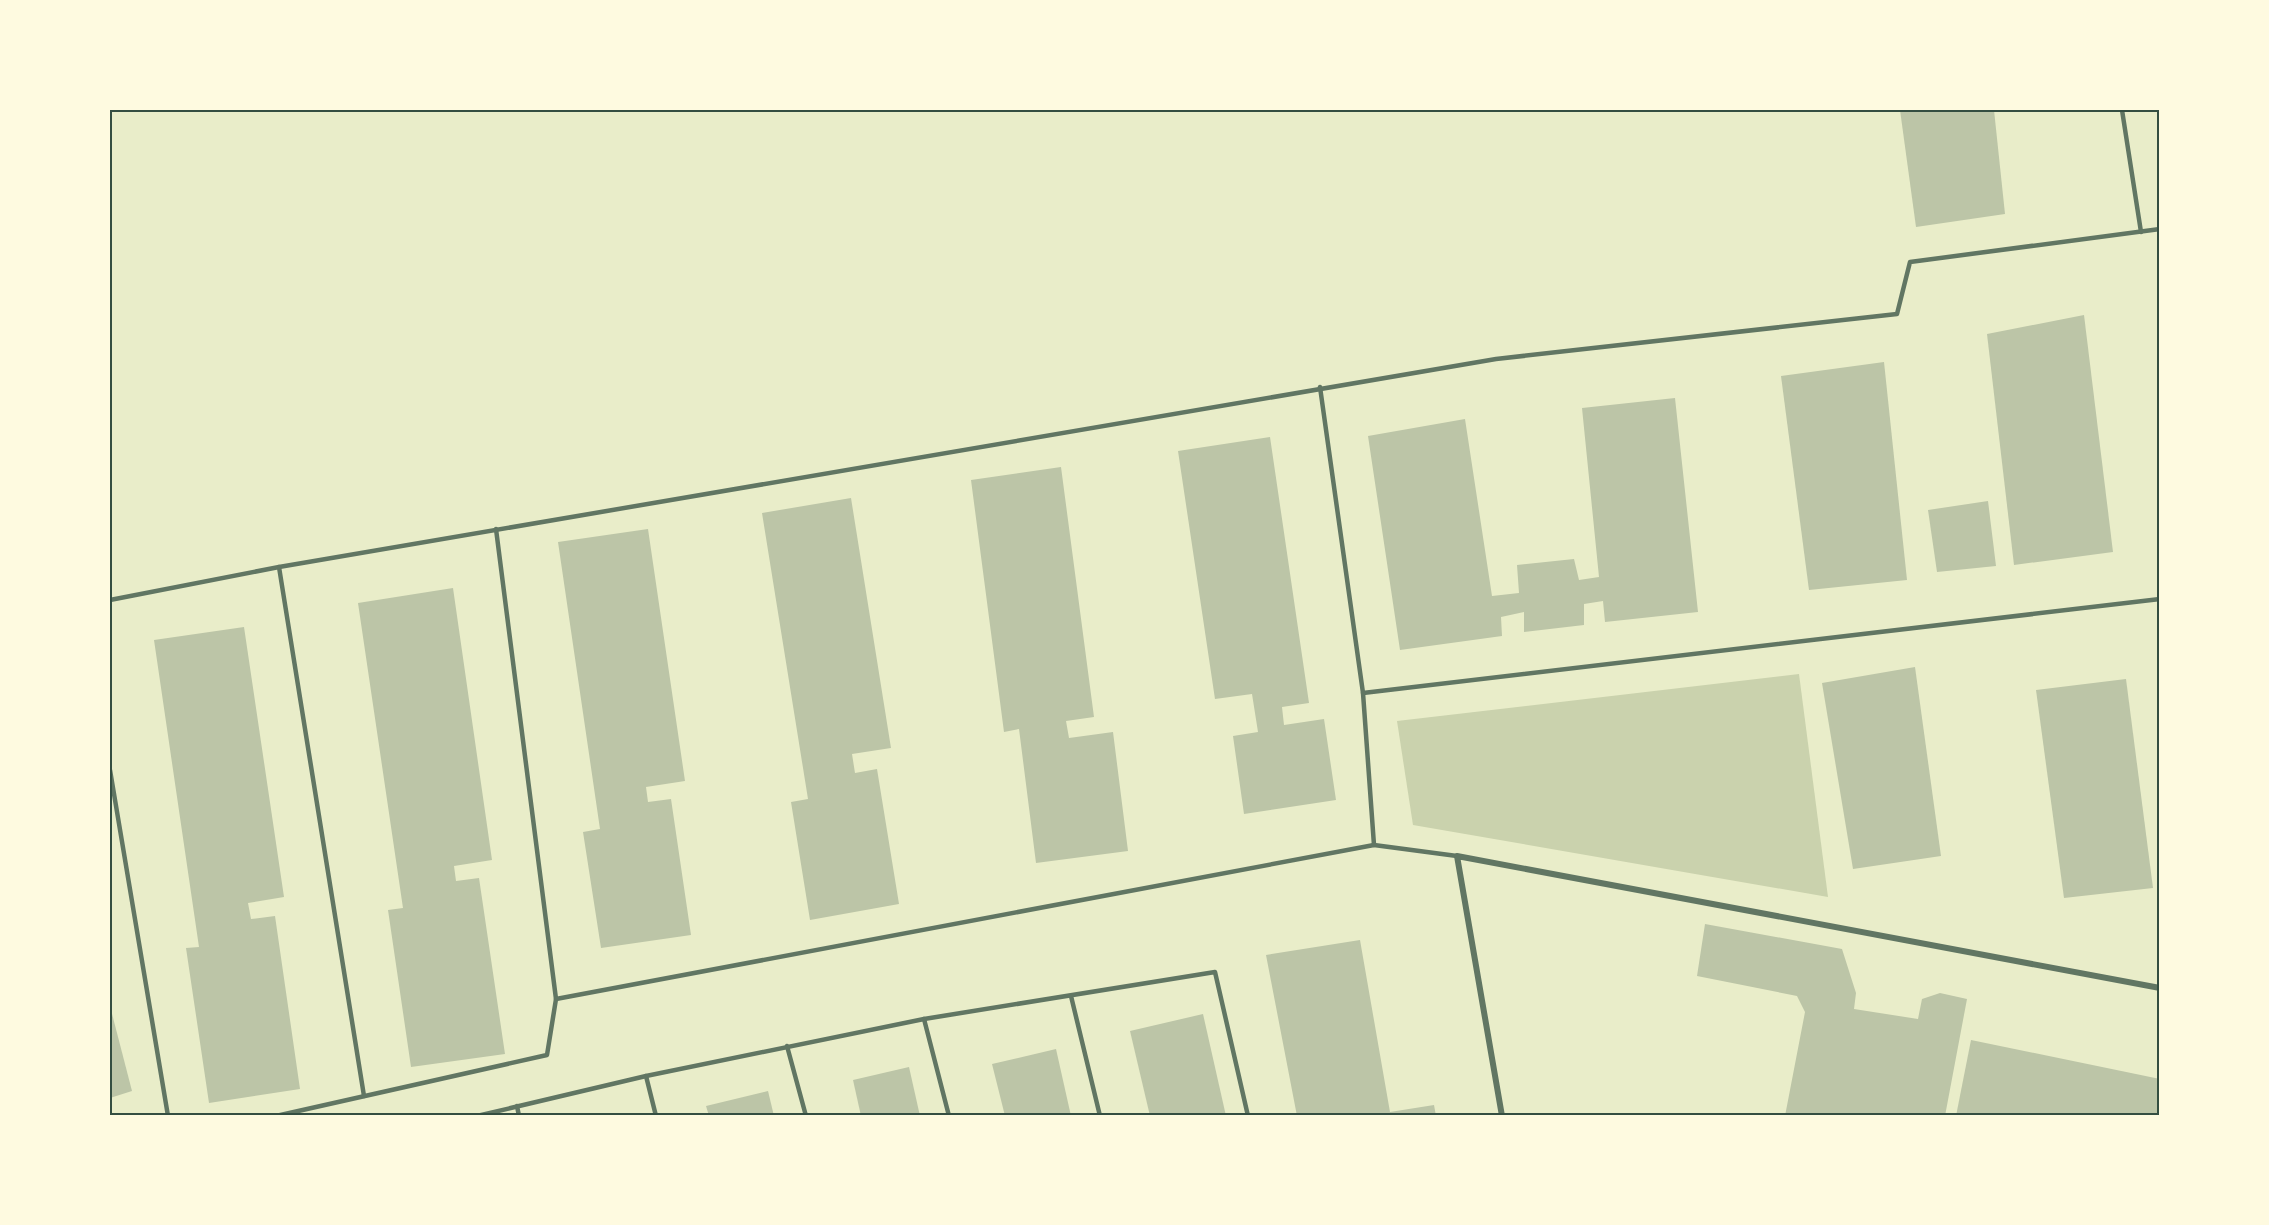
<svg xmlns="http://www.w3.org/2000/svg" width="2269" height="1225" viewBox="0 0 2269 1225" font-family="'Sofia Sans Condensed',sans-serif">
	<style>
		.green { fill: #cad2ad }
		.building { fill: #bcc5a7 }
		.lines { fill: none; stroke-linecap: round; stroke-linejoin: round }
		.service { stroke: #617663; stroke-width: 4.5 }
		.minor { stroke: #617663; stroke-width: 6 }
		.neatline { fill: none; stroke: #344e41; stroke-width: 2 }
	</style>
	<rect width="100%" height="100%" fill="#e9edc9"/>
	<polygon class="green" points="1799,674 1828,897 1413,825 1397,721"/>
	<g class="building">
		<polygon points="1900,110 1994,110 2005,214 1916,227"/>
		<polygon points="2084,315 2113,552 2014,565 1987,334"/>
		<polygon points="1884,362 1907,580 1809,590 1781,376"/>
		<polygon points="1675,398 1698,612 1605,622 1603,601 1584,604 1584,625 1524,632 1524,612 1501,617 1502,636 1400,650 1368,436 1465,419 1492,596 1519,593 1517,565 1574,559 1579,580 1599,577 1582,408"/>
		<polygon points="1270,437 1309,703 1282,707 1284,725 1324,719 1336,800 1244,814 1233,736 1258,732 1252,694 1215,699 1178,451"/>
		<polygon points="1061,467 1094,717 1066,721 1069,738 1113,732 1128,851 1036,863 1019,729 1004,732 971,480"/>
		<polygon points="851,498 891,748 852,754 855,773 877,769 899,904 810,920 791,802 808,799 762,513"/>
		<polygon points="1988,501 1996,566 1937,572 1928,510"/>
		<polygon points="648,529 685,781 646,787 648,802 671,799 691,935 601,948 583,832 600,829 558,542"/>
		<polygon points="453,588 492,860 454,866 456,881 479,878 505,1054 411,1067 388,910 403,908 358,603"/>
		<polygon points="244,627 284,897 248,903 251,919 275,916 300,1089 209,1103 186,948 199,947 154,640"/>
		<polygon points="1915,667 1941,856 1853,869 1822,683"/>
		<polygon points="2126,679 2153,888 2064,898 2036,690"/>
		<polygon points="1705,924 1842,949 1856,993 1854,1009 1918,1019 1922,999 1940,993 1967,999 1945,1116 1785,1116 1805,1012 1797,996 1697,976"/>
		<polygon points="1360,940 1390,1112 1434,1105 1436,1116 1297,1116 1266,955"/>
		<polygon points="110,1006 132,1091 110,1098"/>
		<polygon points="1203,1014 1226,1116 1150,1116 1130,1031"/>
		<polygon points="1971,1040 2160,1079 2160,1116 1956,1116"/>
		<polygon points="1056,1049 1071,1116 1005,1116 992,1064"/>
		<polygon points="909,1067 920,1116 861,1116 853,1080"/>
		<polygon points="768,1091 774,1116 709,1116 706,1106"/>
	</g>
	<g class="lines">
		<g class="service">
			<polyline points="2122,110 2141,232"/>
			<polyline points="1320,387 1363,693 1374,845 1457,856"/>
			<polyline points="496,529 556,999"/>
			<polyline points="279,567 364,1096"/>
			<polyline points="110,600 279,567 1496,359 1897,314 1910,262 2160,229"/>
			<polyline points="1363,693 2160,599"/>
			<polyline points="110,770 168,1116"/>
			<polyline points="1071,996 1100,1116"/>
			<polyline points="924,1019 949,1116"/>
			<polyline points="787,1046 806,1116"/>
			<polyline points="646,1076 656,1116"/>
			<polyline points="517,1106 519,1116"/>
			<polyline points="276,1116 547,1055 556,999 1374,845"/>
			<polyline points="477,1116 646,1076 924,1019 1215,972 1248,1116"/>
		</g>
		<polyline class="minor" points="1502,1116 1457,856 2160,988"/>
	</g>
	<rect width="2269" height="1225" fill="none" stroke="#fefae0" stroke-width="222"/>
	<rect x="111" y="111" width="2047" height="1003" class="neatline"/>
</svg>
